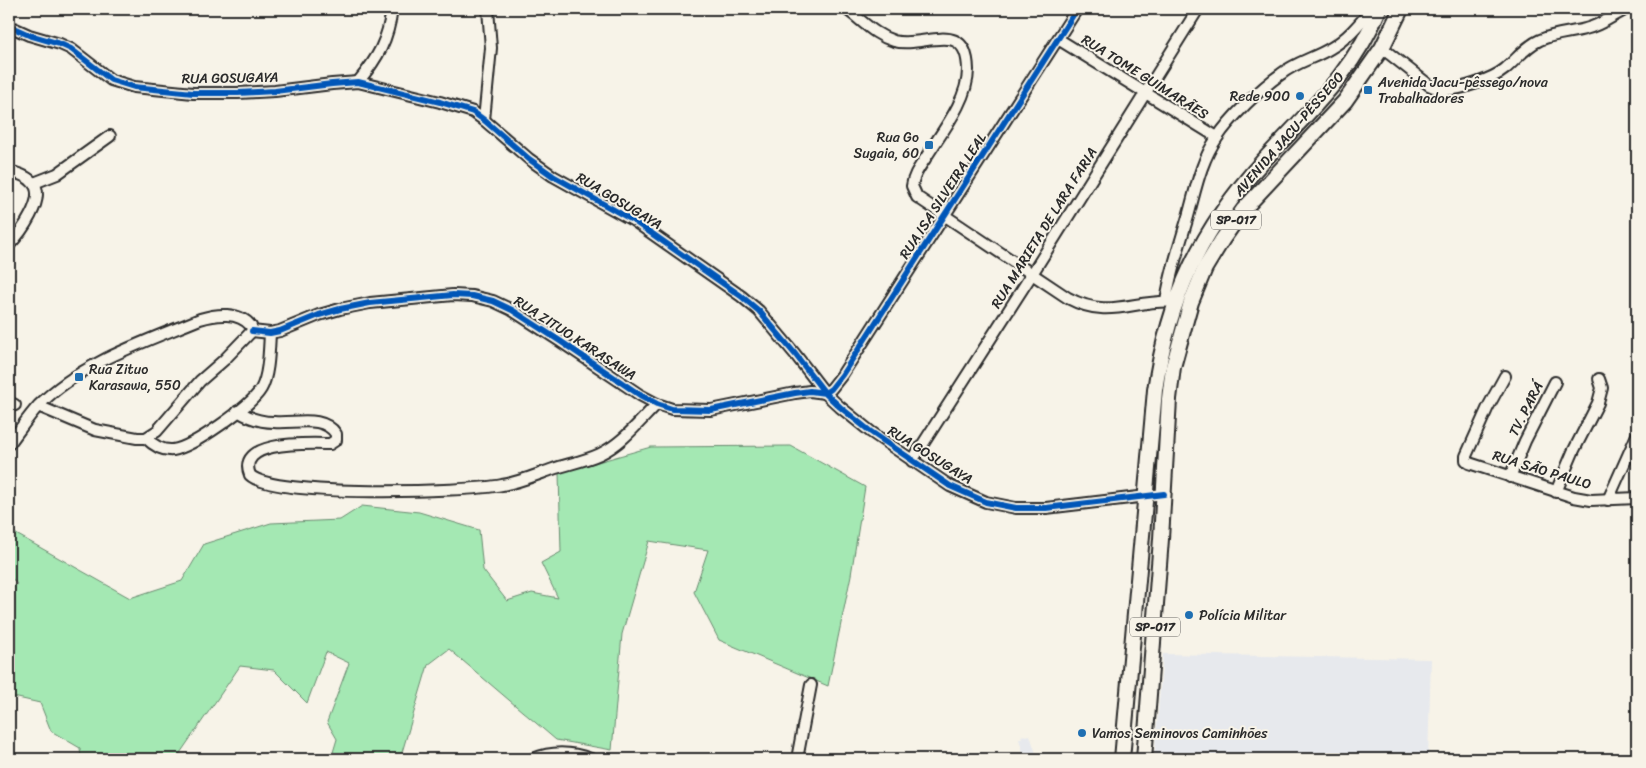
<svg xmlns="http://www.w3.org/2000/svg" width="1646" height="768" viewBox="0 0 1646 768" font-family="Sriracha,sans-serif">
	<style>
		.built { fill: #e7e9ed }
		.green { fill: #a4e8b3; stroke: #688a6f }
		.lines { fill: none; stroke-linecap: round; stroke-linejoin: round }
		.minor-casing { stroke: #2b2b2b; stroke-width: 14 }
		.highway-casing { stroke: #2b2b2b; stroke-width: 18 }
		.minor { stroke: #f7f3e8; stroke-width: 10 }
		.highway { stroke: #f7f3e8; stroke-width: 14 }
		.cycleway-casing { stroke: #f7f3e8; stroke-width: 9 }
		.cycleway { stroke: #0057b8; stroke-width: 6 }
		.poi-dot { fill: #1f6fb2; stroke: #f7f3e8; stroke-width: 2 }
		.labels { text-anchor: middle; dominant-baseline: central; stroke-width: 4; stroke-linejoin: round; paint-order: stroke }
		.shield { fill: #f7f3e8; stroke: #686764; stroke-width: 1 }
		.shield-label { font-size: 12px; font-weight: bold; fill: #2b2b2b }
		.street-label { font-size: 14px; fill: #2b2b2b; stroke: #f7f3e8 }
		.poi-label { font-size: 14px; fill: #2b2b2b; stroke: #f7f3e8; text-anchor: start }
	</style>
	<rect width="100%" height="100%" fill="#f7f3e8"/>
	<filter id="ink" filterUnits="userSpaceOnUse"><feTurbulence type="fractalNoise" baseFrequency=".02" numOctaves="2"/><feDisplacementMap in="SourceGraphic" scale="10" xChannelSelector="R" yChannelSelector="G"/><feConvolveMatrix kernelMatrix="1 2 1 2 8 2 1 2 1" color-interpolation-filters="sRGB"/></filter>
	<g filter="url(#ink)">
		<g class="built">
			<polygon points="1163,654 1431,659 1428,759 1154,759"/>
			<polygon points="1025,735 1025,736 1030,735 1037,757 1039,756 1040,759 1025,759 1019,739 1022,738 1021,736"/>
		</g>
		<polygon class="green" points="791,446 865,487 851,575 828,686 719,640 694,592 708,550 649,541 622,634 612,750 556,740 449,649 428,665 400,759 331,759 337,739 327,722 349,663 326,652 307,703 274,670 240,666 176,759 81,759 80,748 51,731 40,703 9,696 9,589 17,584 9,575 9,530 130,598 182,581 204,544 271,523 340,520 362,506 419,512 479,530 483,570 507,601 532,593 558,598 541,563 561,552 559,473 651,447"/>
		<g class="lines">
			<defs>
				<g id="minor">
					<path d="M846 9C862 20 874 35 894 41 923 49 967 17 968 70 968 101 940 134 925 159 919 168 913 176 912 186L917 197 1068 298C1111 321 1134 298 1176 302"/>
					<polyline points="9,26 29,35 60,44 71,49 111,80 134,87 193,93 238,93 275,91 332,84 358,82 440,102 473,112 484,120 529,159 553,176 634,221 741,296 759,311 795,354 825,393 840,407 871,432 950,486 986,502 1016,508 1046,508 1164,494"/>
					<polyline points="1058,39 1217,137"/>
					<path d="M1382 48 1429 85C1434 87 1439 89 1444 90 1460 90 1493 79 1505 69 1517 59 1526 46 1540 40 1555 33 1570 33 1585 29 1600 26 1613 16 1626 9"/>
					<path d="M358 82C378 58 388 40 392 9"/>
					<polyline points="484,120 491,48 488,9"/>
					<path d="M9 171C17 173 28 176 33 183 47 198 20 234 9 245"/>
					<polyline points="34,183 57,174 110,136"/>
					<path d="M1166 301C1170 273 1179 247 1187 220 1195 193 1200 162 1217 138 1230 118 1261 88 1281 74 1296 62 1315 58 1331 48 1348 38 1360 23 1372 9"/>
					<polyline points="252,331 270,333 280,331 319,315 340,309 370,303 453,295 472,296 493,301 512,310 560,341 640,395 657,404 672,409 711,410 795,393 810,391 825,393 831,389 842,375 1077,9"/>
					<polyline points="1505,376 1488,407 1466,456 1466,460 1469,463 1574,497 1591,500 1637,498"/>
					<polyline points="9,402 15,405"/>
					<path d="M238 411C249 418 261 422 274 422 295 424 323 414 336 434V440L330 444C313 444 235 439 250 475 273 498 466 492 502 485 520 482 536 475 553 469 568 464 585 461 600 454 623 443 639 422 657 404"/>
					<path d="M146 438C153 445 163 451 173 450 193 447 251 406 261 389 269 375 269 349 270 333"/>
					<path d="M9 444C19 431 28 417 39 405 82 362 145 342 200 319 216 314 239 311 251 326L252 331 224 360 200 381 157 431 146 438H137L95 430 38 406"/>
					<polyline points="912,461 1032,274 1198,9"/>
					<polyline points="1510,477 1525,441 1555,382"/>
					<polyline points="1556,492 1573,452 1598,403 1602,388 1599,379"/>
					<polyline points="1608,500 1637,435"/>
					<path d="M533 759C552 751 572 752 591 759"/>
					<polyline points="797,759 811,685"/>
				</g>
				<g id="highway">
					<path d="M1122 759 1155 390C1168 299 1201 229 1263 161 1307 113 1355 71 1379 9"/>
					<polyline points="1144,759 1161,539 1169,399 1173,367 1191,302 1205,268 1222,240 1243,210 1345,101 1382,48 1401,9"/>
				</g>
			</defs>
			<use href="#minor" class="minor-casing"/>
			<use href="#highway" class="highway-casing"/>
			<use href="#minor" class="minor"/>
			<use href="#highway" class="highway"/>
			<defs>
				<g id="cycleway">
					<polyline points="9,26 29,35 60,44 71,49 111,80 134,87 193,93 238,93 275,91 332,84 358,82 440,102 473,112 484,120 529,159 553,176 634,221 741,296 759,311 795,354 825,393 840,407 871,432 950,486 986,502 1016,508 1046,508 1164,494"/>
					<polyline points="252,331 270,333 280,331 319,315 340,309 370,303 453,295 472,296 493,301 512,310 560,341 640,395 657,404 672,409 711,410 795,393 810,391 825,393 831,389 842,375 1077,9"/>
				</g>
			</defs>
			<use href="#cycleway" class="cycleway-casing"/>
			<use href="#cycleway" class="cycleway"/>
		</g>
	</g>
	<g class="poi-dot">
		<rect x="1363" y="85" width="10" height="10" rx="2.5"/>
		<circle cx="1300" cy="96" r="5"/>
		<rect x="924" y="140" width="10" height="10" rx="2.5"/>
		<rect x="74" y="372" width="10" height="10" rx="2.5"/>
		<circle cx="1189" cy="615" r="5"/>
		<circle cx="1082" cy="733" r="5"/>
	</g>
	<g class="labels">
		<g class="shield">
			<rect x="1211" y="210.5" width="50" height="19" rx="4"/>
			<rect x="1130" y="617.5" width="50" height="19" rx="4"/>
		</g>
		<g class="shield-label">
			<text x="1236" y="220">SP-017</text>
			<text x="1155" y="627">SP-017</text>
		</g>
		<g class="street-label">
			<text transform="translate(1145 77) rotate(32)">RUA TOME GUIMARÃES</text>
			<text transform="translate(230 78) rotate(-1)">RUA GOSUGAYA</text>
			<text transform="translate(1289 134) rotate(-49)">AVENIDA JACU-PÊSSEGO</text>
			<text transform="translate(943 196) rotate(-57)">RUA ISA SILVEIRA LEAL</text>
			<text transform="translate(619 201) rotate(31)">RUA GOSUGAYA</text>
			<text transform="translate(1044 228) rotate(-58)">RUA MARIETA DE LARA FARIA</text>
			<text transform="translate(575 338) rotate(33)">RUA ZITUO KARASAWA</text>
			<text transform="translate(1526 409) rotate(-63)">TV. PARÁ</text>
			<text transform="translate(930 455) rotate(32)">RUA GOSUGAYA</text>
			<text transform="translate(1542 470) rotate(17)">RUA SÃO PAULO</text>
		</g>
		<g class="poi-label">
			<text x="1378" y="82">Avenida Jacu-pêssego/nova<tspan x="1378" dy="16">Trabalhadores</tspan></text>
			<text x="1290" y="96" text-anchor="end">Rede 900</text>
			<text x="919" y="137" text-anchor="end">Rua Go<tspan x="919" dy="16">Sugaia, 60</tspan></text>
			<text x="89" y="369">Rua Zituo<tspan x="89" dy="16">Karasawa, 550</tspan></text>
			<text x="1199" y="615">Polícia Militar</text>
			<text x="1092" y="733">Vamos Seminovos Caminhões</text>
		</g>
	</g>
	<rect width="1646" height="768" fill="none" stroke="#f7f3e8" stroke-width="30"/>
	<rect x="15" y="15" width="1616" height="738" fill="none" stroke="#2b2b2b" stroke-width="2" filter="url(#ink)"/>
</svg>
